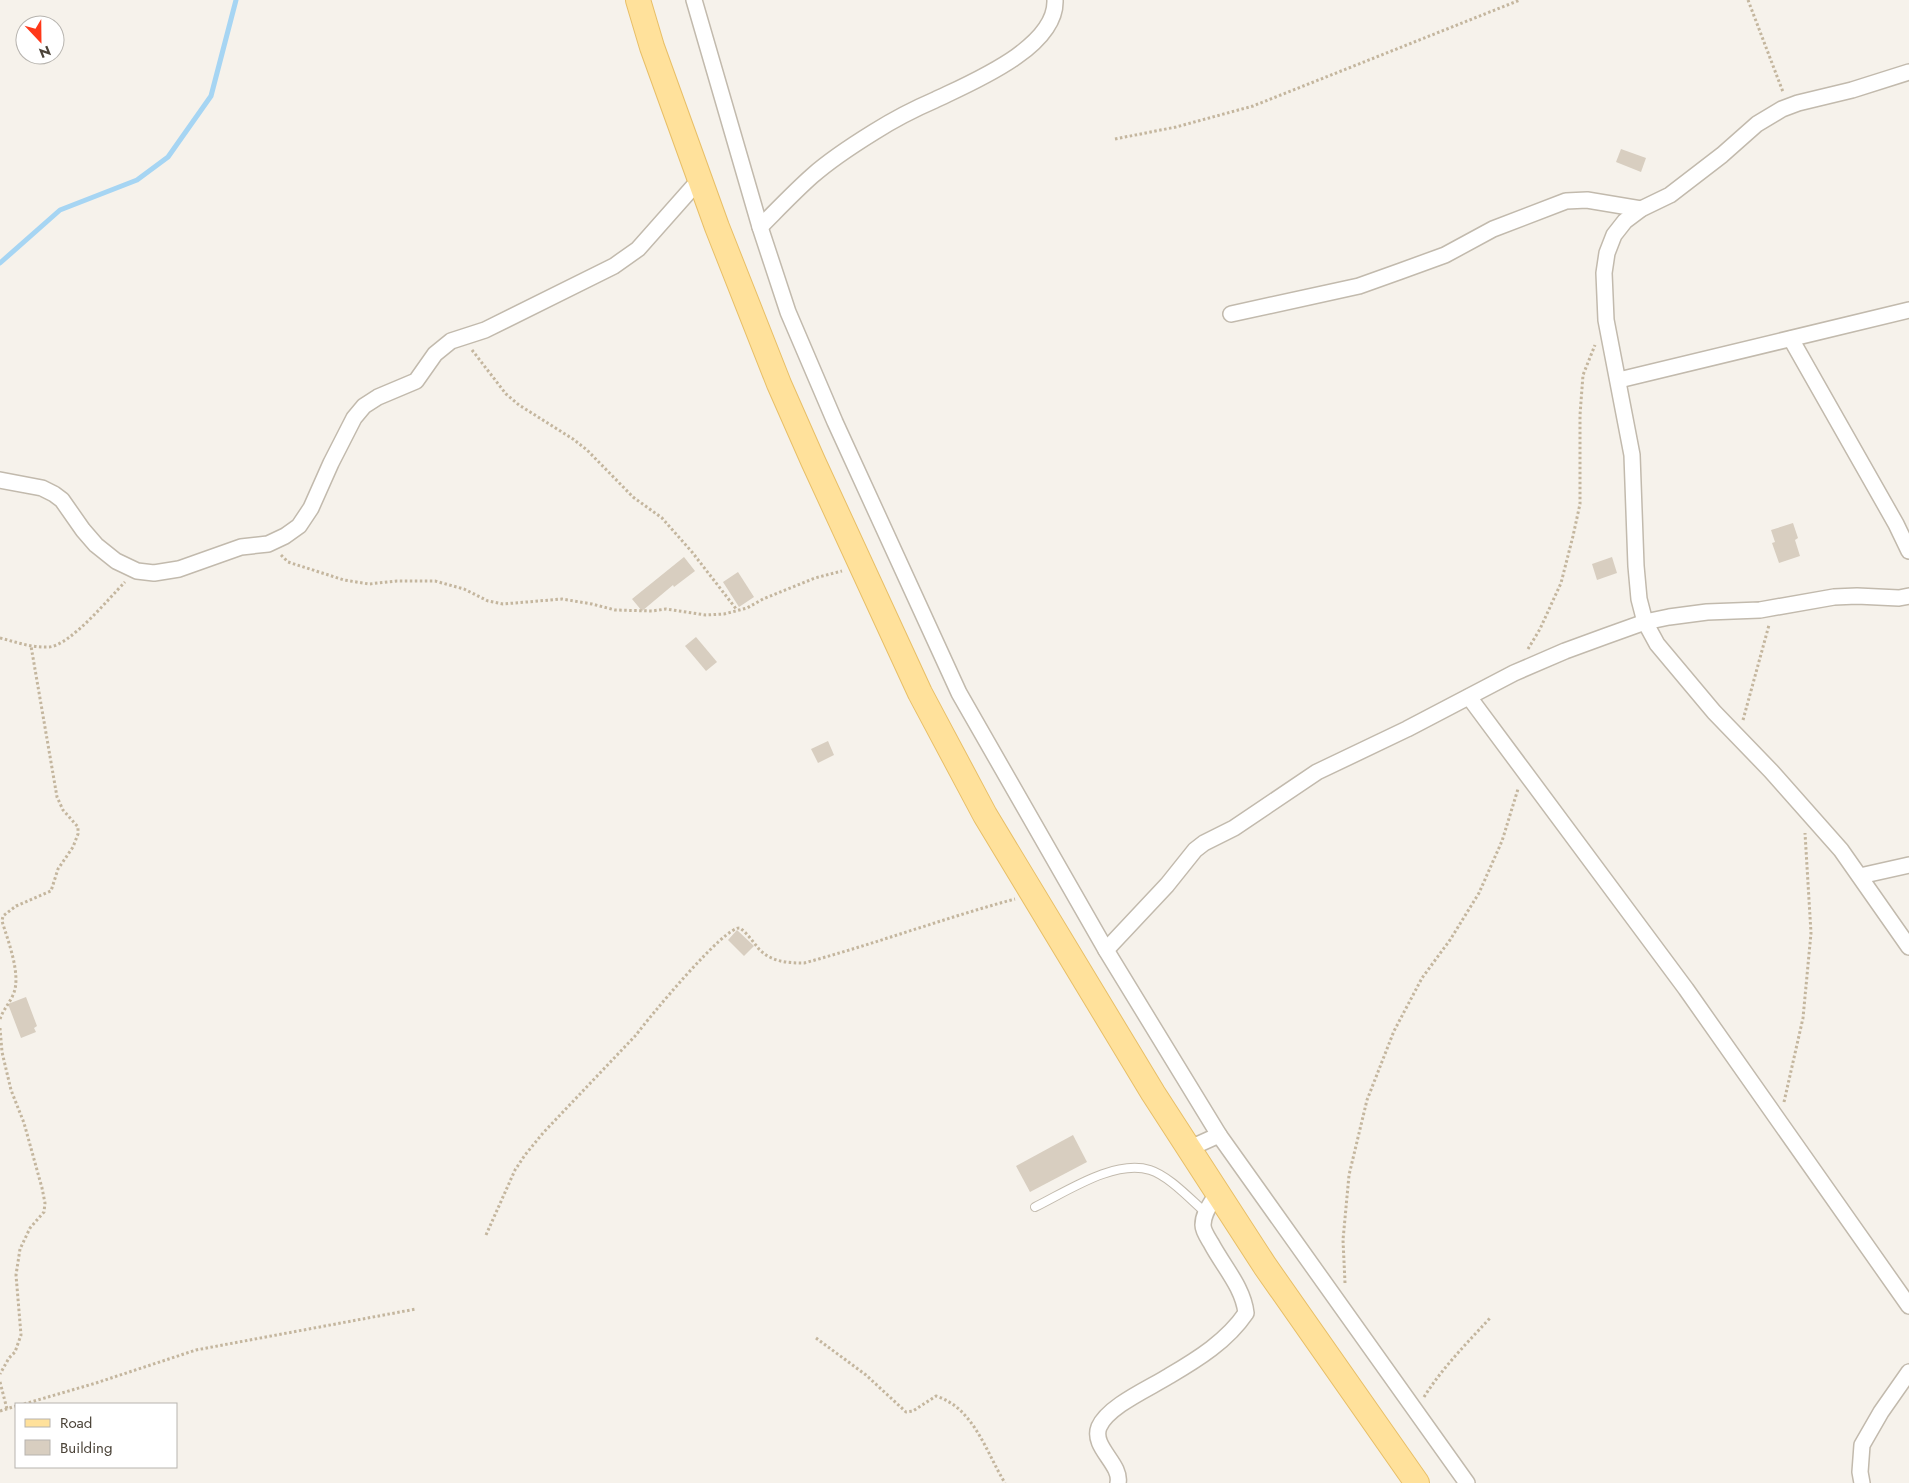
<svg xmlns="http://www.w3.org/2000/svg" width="1909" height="1483" viewBox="0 0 1909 1483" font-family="Jost,sans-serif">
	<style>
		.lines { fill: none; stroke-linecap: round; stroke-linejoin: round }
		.stream { stroke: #a6d5f3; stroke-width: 5 }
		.building { fill: #d8cec0 }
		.lane-casing { stroke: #c2baad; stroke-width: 10 }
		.street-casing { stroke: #c2baad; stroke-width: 18 }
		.primary-casing { stroke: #e8bf67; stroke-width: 26 }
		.path { stroke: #c4b69e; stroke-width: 3; stroke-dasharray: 2.5 2.5; stroke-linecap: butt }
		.lane { stroke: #fff; stroke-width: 8 }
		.street { stroke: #fff; stroke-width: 15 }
		.primary { stroke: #ffe19b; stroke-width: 24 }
	</style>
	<rect width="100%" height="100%" fill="#f6f2eb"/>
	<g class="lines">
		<polyline class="stream" points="0,263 60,210 137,180 168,157 211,96 236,0"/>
	</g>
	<g class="building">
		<polygon points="1621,149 1646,158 1641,172 1616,162"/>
		<polygon points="1793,523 1798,538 1795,540 1800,556 1779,563 1772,543 1775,542 1771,530"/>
		<polygon points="684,557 695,571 674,587 673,585 642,611 632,599"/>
		<polygon points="1612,557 1617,573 1597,580 1592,564"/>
		<polygon points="738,572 754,597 739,607 723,582"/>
		<polygon points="696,637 717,662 706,671 685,646"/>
		<polygon points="828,741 834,755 818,763 811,749"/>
		<polygon points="737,930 754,946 744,956 728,940"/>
		<polygon points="26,997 37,1026 34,1028 36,1032 21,1038 8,1004"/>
		<polygon points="1073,1135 1087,1162 1030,1192 1016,1166"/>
	</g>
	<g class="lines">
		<defs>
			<path id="lane" d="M1035 1207C1066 1192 1114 1159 1150 1170 1169 1176 1190 1199 1205 1212"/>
			<g id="street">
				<polyline points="694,0 760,227 788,312 835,422 959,693 1106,950 1219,1135"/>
				<polyline points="1909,72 1852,90 1798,103 1782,109 1757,124 1722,155 1670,195 1641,209 1625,221 1614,235 1607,253 1604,273 1606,320 1632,455 1636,566 1639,599 1645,622 1657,644 1714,712 1771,771 1841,850 1909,947"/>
				<path d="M760 227C777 210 794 192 812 176 830 160 853 145 874 132 893 120 914 109 935 100 970 83 1057 48 1055 0"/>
				<polyline points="1231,314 1359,286 1401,271 1445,255 1493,229 1566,201 1587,200 1641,209"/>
				<polyline points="1791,339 1896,524 1909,551"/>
				<polyline points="1619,380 1909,310"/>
				<polyline points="0,480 42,488 54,494 62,500 83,530 96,545 116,561 137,571 154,573 179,569 241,547 268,544 285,536 299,526 311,508 331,463 354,418 364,406 378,397 416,381 435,354 451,341 485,330 614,266 638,249 700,179"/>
				<polyline points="1469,697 1686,989 1909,1306"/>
				<polyline points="1860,876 1909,865"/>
				<polyline points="1106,950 1167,885 1195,850 1204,843 1234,828 1317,772 1407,729 1514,673 1565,651 1606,636 1645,622 1669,617 1707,612 1760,610 1834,597 1857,596 1899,598 1909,596"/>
				<polyline points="1188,1149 1219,1135 1467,1483"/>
				<path d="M1118 1483C1122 1464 1091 1447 1099 1427 1108 1406 1150 1388 1169 1376 1198 1359 1227 1341 1246 1313 1243 1287 1223 1266 1211 1243 1208 1238 1203 1231 1203 1225 1203 1213 1211 1204 1217 1193"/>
				<polyline points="1862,1483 1860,1472 1862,1445 1881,1412 1909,1372"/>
			</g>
			<polyline id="primary" points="638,0 652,47 717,227 779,384 813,461 920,693 985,815 1153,1093 1265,1266 1417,1483"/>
		</defs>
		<use href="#lane" class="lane-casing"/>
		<use href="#street" class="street-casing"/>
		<use href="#primary" class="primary-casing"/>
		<g class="path">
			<polyline points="1748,0 1783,92"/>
			<polyline points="1115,139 1176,127 1253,106 1520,0"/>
			<polyline points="472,350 506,394 519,405 573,439 587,450 633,497 662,518 692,552 737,610"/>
			<polyline points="281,555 288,562 344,580 369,584 397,581 435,581 464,589 488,601 503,604 562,599 592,604 615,610 652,611 666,609 706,615 724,614 747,608 763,599 815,578 842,571"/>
			<path d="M0 638C16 642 32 648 49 647 71 645 109 598 125 582"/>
			<polyline points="1528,649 1540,629 1561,583 1573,536 1580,504 1580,415 1583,375 1595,345"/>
			<polyline points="1743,720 1769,625"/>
			<path d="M0 1019C3 1010 9 1004 13 995 22 976 8 941 2 921L3 916 16 906 51 891 58 869 73 847 78 834V827L63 810 57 797 31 646"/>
			<polyline points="0,1028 2,1052 11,1090 24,1123 42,1188 45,1203 44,1212 30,1228 20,1249 16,1275 21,1335 15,1352 9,1358 0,1374"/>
			<polyline points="1784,1102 1803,1018 1811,933 1805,833"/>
			<path d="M486 1235 515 1170 525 1155 543 1133 636 1035C648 1019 725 925 740 928 748 934 753 942 759 949 771 962 788 963 804 963 875 944 944 918 1015 899"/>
			<polyline points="1345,1283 1343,1240 1349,1175 1367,1100 1394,1031 1422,978 1450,940 1479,893 1502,841 1518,789"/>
			<path d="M816 1338 866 1375 906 1412 913 1411 936 1396C974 1408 986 1452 1005 1483"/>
			<polyline points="0,1382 7,1409"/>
			<path d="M1424 1397C1443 1367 1467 1343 1491 1317"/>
			<polyline points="24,1404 96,1383 196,1350 416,1309"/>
			<polyline points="0,1411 16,1406"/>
		</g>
		<use href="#lane" class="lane"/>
		<use href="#street" class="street"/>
		<use href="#primary" class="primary"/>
	</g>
	<rect x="15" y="1403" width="162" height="65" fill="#ffffff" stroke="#b7b4af"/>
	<rect x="25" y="1419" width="25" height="8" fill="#ffe19b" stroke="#b7b4af"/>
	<text x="60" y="1428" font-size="15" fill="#4b4338">Road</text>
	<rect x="25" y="1440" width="25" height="15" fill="#d8cec0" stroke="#b7b4af"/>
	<text x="60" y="1453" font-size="15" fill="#4b4338">Building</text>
	<g transform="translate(40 40) rotate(158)"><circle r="24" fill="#ffffff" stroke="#b7b4af"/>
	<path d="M0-4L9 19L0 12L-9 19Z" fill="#ff3819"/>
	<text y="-8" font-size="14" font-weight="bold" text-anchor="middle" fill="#4b4338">N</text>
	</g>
</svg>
